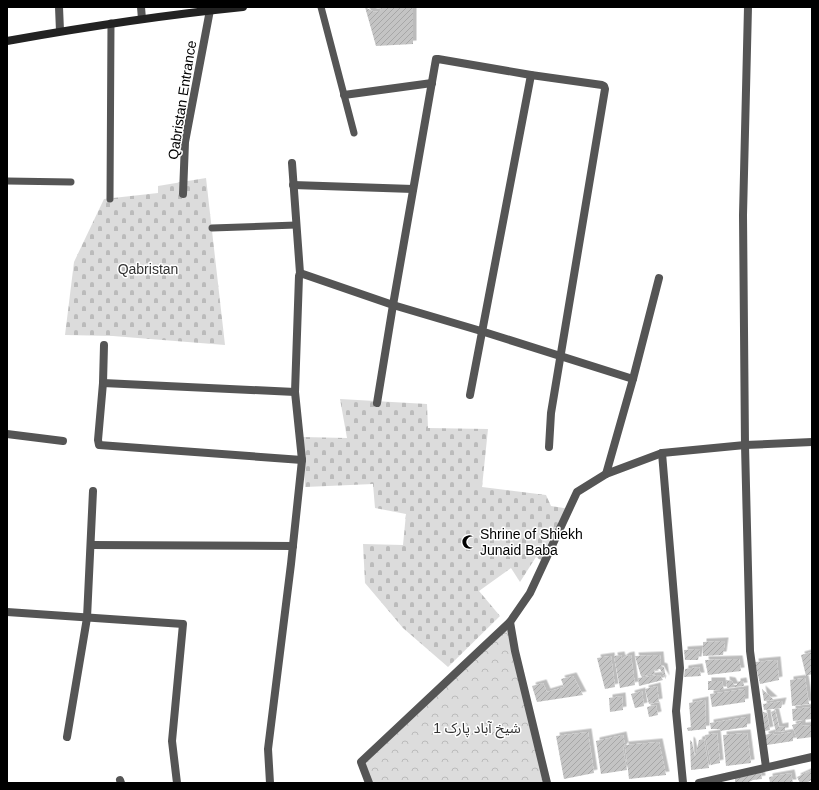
<svg xmlns="http://www.w3.org/2000/svg" width="819" height="790" viewBox="0 0 819 790" font-family="Helvetica,'Noto Sans Arabic',sans-serif">
	<style>
		.cemetery { fill: url(#cemetery-stones) }
		.park { fill: url(#park-crowns) }
		.building { fill: url(#building-hatch); filter: url(#shadow) }
		.lines { fill: none; stroke-linecap: round; stroke-linejoin: round }
		.lane { stroke: #555; stroke-width: 7 }
		.street { stroke: #555; stroke-width: 8 }
		.secondary { stroke: #222; stroke-width: 8 }
		.labels { text-anchor: middle; dominant-baseline: central; stroke-width: 3; stroke-linejoin: round; paint-order: stroke }
		.street-label { font-size: 14px; fill: #000; stroke: #fff }
		.park-label { font-size: 14px; fill: #333; stroke: #fff }
		.poi-label { font-size: 14px; fill: #000; stroke: #fff; text-anchor: start }
	</style>
	<defs>
		<pattern id="cemetery-stones" width="16" height="16" patternUnits="userSpaceOnUse"><rect width="16" height="16" fill="#dcdcdc"/><path d="M2 7V4a2 2 0 0 1 4 0v3zM10 15v-3a2 2 0 0 1 4 0v3z" fill="#bbb"/></pattern>
		<pattern id="park-crowns" width="20" height="18" patternUnits="userSpaceOnUse"><rect width="20" height="18" fill="#dcdcdc"/><path d="M2 6a3 3 0 1 1 6 0M12 15a3 3 0 1 1 6 0" fill="none" stroke="#bbb"/></pattern>
		<pattern id="building-hatch" width="6" height="6" patternUnits="userSpaceOnUse"><rect width="6" height="6" fill="#c4c4c4"/><path d="M-1 1l2-2M0 6l6-6M5 7l2-2" fill="none" stroke="#a7a7a7"/></pattern>
		<filter id="shadow"><feDropShadow dx="3.5" dy="-3.5" stdDeviation="0" flood-color="#0004"/></filter>
	</defs>
	<rect width="100%" height="100%" fill="#fff"/>
	<g class="cemetery">
		<polygon points="206,178 225,345 113,336 65,335 74,262 104,199 158,193 158,186"/>
		<polygon points="340,399 427,404 428,428 488,429 482,487 546,495 551,506 570,509 545,563 536,557 520,582 511,568 479,591 500,616 448,667 403,628 365,583 363,544 403,545 406,514 375,508 373,484 305,487 302,437 347,438"/>
	</g>
	<polygon class="park" points="510,622 547,783 369,783 361,762"/>
	<g class="building">
		<polygon points="365,7 374,12 380,11 382,7 401,7 401,8 413,7 413,44 376,46"/>
		<polygon points="725,641 723,655 703,656 703,642"/>
		<polygon points="700,649 698,660 685,660 684,650"/>
		<polygon points="812,652 812,674 806,676 801,655"/>
		<polygon points="621,655 622,659 626,656 631,655 635,685 620,688 614,656"/>
		<polygon points="660,655 661,666 664,667 666,679 660,669 654,670 655,674 641,676 635,656"/>
		<polygon points="611,656 615,687 605,689 597,658"/>
		<polygon points="739,659 741,671 708,675 705,660"/>
		<polygon points="777,660 779,680 760,684 755,662"/>
		<polygon points="699,667 701,676 684,677 685,669"/>
		<polygon points="660,675 663,680 639,686 638,678"/>
		<polygon points="573,676 583,695 537,702 532,686 543,683 547,692 564,687 561,679"/>
		<polygon points="805,678 809,704 792,706 790,680"/>
		<polygon points="726,680 732,681 734,685 737,685 737,682 743,681 744,686 727,688"/>
		<polygon points="708,681 722,681 724,690 708,690"/>
		<polygon points="657,686 659,702 649,704 645,689"/>
		<polygon points="745,689 745,702 712,707 710,694"/>
		<polygon points="762,689 774,700 764,701"/>
		<polygon points="642,691 644,706 635,708 631,694"/>
		<polygon points="622,696 623,710 610,712 609,698"/>
		<polygon points="705,700 706,729 688,731 687,728 691,727 689,703"/>
		<polygon points="783,701 781,708 764,710 763,704"/>
		<polygon points="656,705 658,715 649,717 647,707"/>
		<polygon points="812,707 812,719 793,721 792,709"/>
		<polygon points="775,710 779,727 785,726 785,731 776,732 771,712"/>
		<polygon points="763,712 767,713 770,730 765,731"/>
		<polygon points="747,717 747,727 720,731 720,729 711,729 710,723"/>
		<polygon points="802,722 802,726 812,725 812,737 797,739 792,725"/>
		<polygon points="588,732 594,773 564,779 556,736"/>
		<polygon points="793,732 793,741 767,745 765,735 772,733 775,735"/>
		<polygon points="717,733 720,763 711,765 705,735"/>
		<polygon points="747,733 751,763 726,766 723,735"/>
		<polygon points="623,735 625,745 659,742 666,775 629,779 625,745 623,748 627,770 601,774 596,741"/>
		<polygon points="704,739 709,768 691,770 690,740 692,742 695,757 699,740"/>
		<polygon points="812,770 812,780 805,783 800,783 797,777"/>
		<polygon points="761,773 762,779 753,780 747,783 735,783 735,778"/>
		<polygon points="791,773 793,783 770,783 769,777"/>
	</g>
	<g class="lines">
		<g class="lane">
			<polyline points="321,7 354,133"/>
			<polyline points="7,181 71,182"/>
			<polyline points="110,199 111,23"/>
			<polyline points="212,228 296,225"/>
		</g>
		<g class="street">
			<polyline points="59,7 60,31"/>
			<polyline points="141,7 142,19"/>
			<polyline points="748,7 743,215 745,445 750,651 766,767"/>
			<polyline points="344,95 432,83"/>
			<polyline points="293,185 413,189"/>
			<polyline points="183,194 185,142 210,10"/>
			<polyline points="300,273 393,305 481,331 633,379"/>
			<polyline points="104,345 103,383 98,440 99,445 302,460"/>
			<polyline points="103,383 295,392"/>
			<polyline points="470,395 531,75"/>
			<polyline points="377,403 393,305 436,59 438,59 531,75 602,85 604,86 605,89 551,413 549,447"/>
			<polyline points="7,434 63,441"/>
			<polyline points="662,453 680,668 676,711 683,783"/>
			<polyline points="606,474 662,453 745,445 812,442"/>
			<polyline points="91,545 293,546"/>
			<polyline points="7,612 183,624 172,741 177,783"/>
			<polyline points="67,737 87,618 93,491"/>
			<polyline points="120,780 121,783"/>
			<polyline points="270,783 268,749 291,564 302,460 295,392 299,276 300,273 292,163"/>
			<polyline points="369,783 361,762 510,622"/>
			<polyline points="547,783 515,651 510,622 530,593 577,492 606,474 633,379 659,278"/>
			<polyline points="699,783 812,757"/>
		</g>
		<path class="secondary" d="M7 41C85 27 164 15 243 7"/>
	</g>
	<defs>
		<symbol id="mosque-bare" viewBox="-9 -9 18 18"><path d="M3.5-4.9A6 6 0 1 0 3.5 4.9A5 5 0 1 1 3.5-4.9Z" fill="#000" stroke="#fff" stroke-width="2.5" paint-order="stroke"/></symbol>
	</defs>
	<g fill-rule="evenodd">
		<use href="#mosque-bare" x="459" y="532" width="20" height="20"/>
	</g>
	<g class="labels">
		<g class="street-label">
			<text transform="translate(182 100) rotate(-81)">Qabristan Entrance</text>
		</g>
		<g class="park-label">
			<text x="148" y="269">Qabristan</text>
			<text x="477" y="728">شیخ آباد پارک 1</text>
		</g>
		<g class="poi-label">
			<text x="480" y="534">Shrine of Shiekh<tspan x="480" dy="16">Junaid Baba</tspan></text>
		</g>
	</g>
	<rect width="819" height="790" fill="none" stroke="#000000" stroke-width="16"/>
</svg>
